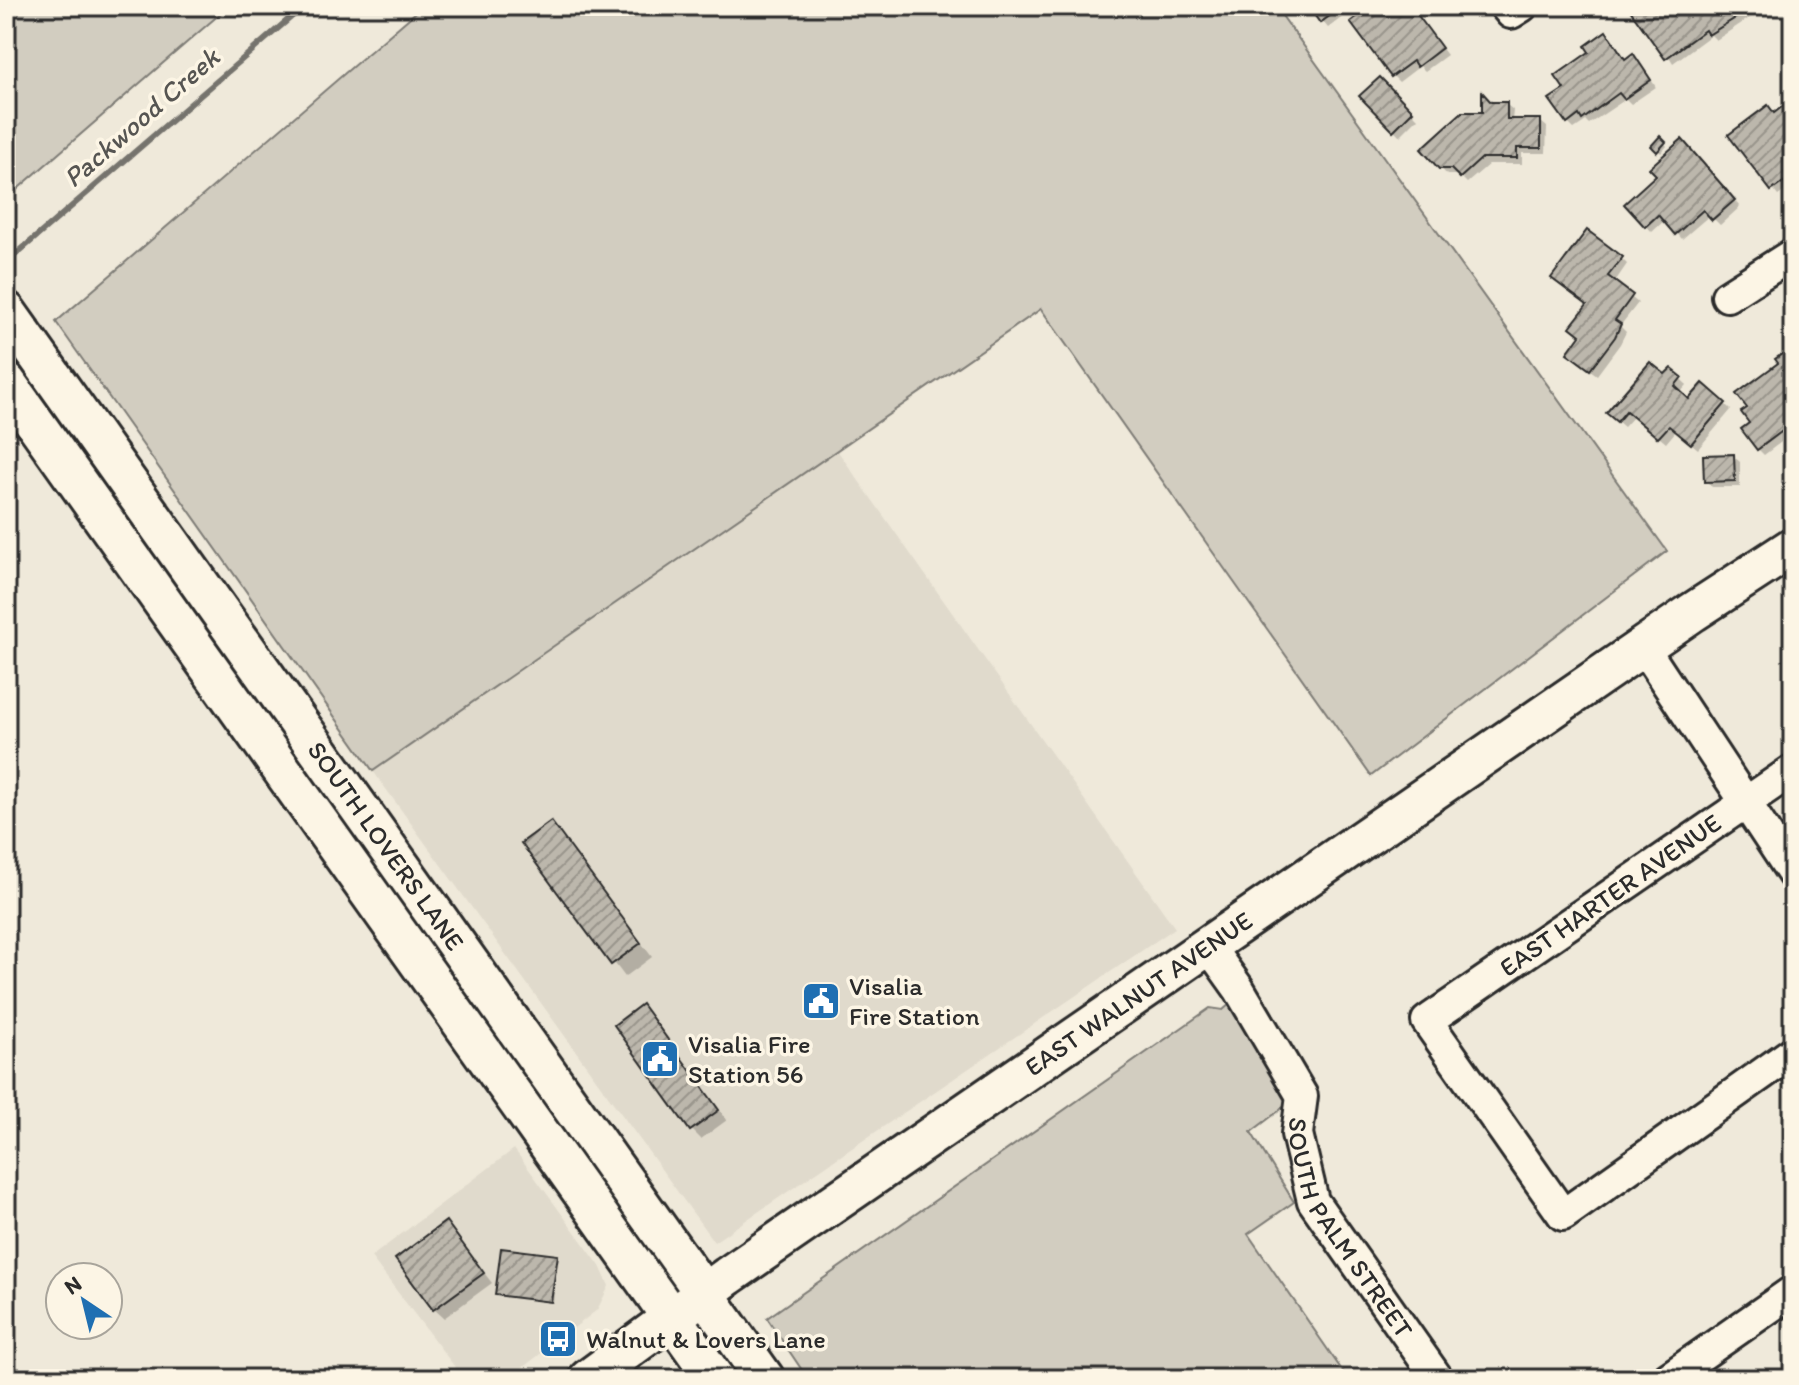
<svg xmlns="http://www.w3.org/2000/svg" width="1799" height="1385" viewBox="0 0 1799 1385" font-family="Itim,sans-serif">
	<style>
		.built { fill: #e0dacc }
		.green { fill: #d2cdc0; stroke: #7e7c76; stroke-width: 2 }
		.shadow { fill: #0003 }
		.lines { fill: none; stroke-linecap: round; stroke-linejoin: round }
		.stream { stroke: #75736d; stroke-width: 6 }
		.building { fill: url(#building-hatch); stroke: #2b2b2b; stroke-width: 2 }
		.minor-casing { stroke: #2b2b2b; stroke-width: 36 }
		.major-casing { stroke: #2b2b2b; stroke-width: 44 }
		.minor { stroke: #fcf5e5; stroke-width: 30 }
		.major { stroke: #fcf5e5; stroke-width: 38 }
		.labels { text-anchor: middle; dominant-baseline: central; stroke-width: 7; stroke-linejoin: round; paint-order: stroke }
		.street-label { font-size: 26px; fill: #2b2b2b; stroke: #fcf5e5 }
		.poi-label { font-size: 26px; fill: #2b2b2b; stroke: #fcf5e5; text-anchor: start }
		.water-label { font-size: 28px; font-style: italic; fill: #565552; stroke: #fcf5e5 }
	</style>
	<defs>
		<pattern id="building-hatch" width="6" height="6" patternUnits="userSpaceOnUse" patternTransform="scale(2)"><rect width="6" height="6" fill="#bcb7ac"/><path d="M-1 1l2-2M0 6l6-6M5 7l2-2" fill="none" stroke="#99958c"/></pattern>
	</defs>
	<rect width="100%" height="100%" fill="#efe9da"/>
	<filter id="ink" filterUnits="userSpaceOnUse"><feTurbulence type="fractalNoise" baseFrequency=".0125" numOctaves="2"/><feDisplacementMap in="SourceGraphic" scale="16" xChannelSelector="R" yChannelSelector="G"/><feConvolveMatrix kernelMatrix="1 2 1 2 8 2 1 2 1" color-interpolation-filters="sRGB"/></filter>
	<g filter="url(#ink)">
		<g class="built">
			<polygon points="837,450 1175,928 714,1242 373,771"/>
			<polygon points="514,1149 600,1266 609,1286 597,1310 508,1379 464,1379 371,1257"/>
		</g>
		<g class="green">
			<polygon points="6,6 229,6 6,199"/>
			<polygon points="423,6 1275,6 1667,551 1371,776 1041,309 373,771 56,322"/>
			<polygon points="1230,1004 1287,1088 1289,1099 1280,1110 1251,1132 1294,1202 1248,1234 1348,1379 808,1379 767,1318 1210,1008 1223,1010"/>
		</g>
		<g class="shadow">
			<polygon points="1310,6 1351,6 1353,9 1328,28"/>
			<polygon points="1374,6 1410,6 1447,55 1425,71 1420,66 1399,82 1393,76"/>
			<polygon points="1639,6 1747,6 1754,15 1716,40 1711,35 1673,63"/>
			<polygon points="1612,40 1626,61 1639,62 1656,87 1631,104 1626,99 1589,124 1586,121 1574,129 1568,123 1567,89"/>
			<polygon points="1380,79 1418,118 1400,136 1362,96"/>
			<polygon points="1792,102 1793,185 1778,196 1731,135 1774,115"/>
			<polygon points="1491,104 1506,104 1513,110 1512,121 1540,121 1547,127 1546,153 1522,153 1522,164 1489,164 1467,183 1459,175 1447,175 1424,149 1484,114"/>
			<polygon points="1661,139 1667,146 1661,153 1654,146"/>
			<polygon points="1688,148 1740,207 1720,225 1710,215 1682,239 1665,220 1652,232 1627,204"/>
			<polygon points="1621,258 1627,264 1614,283 1638,303 1620,326 1626,332 1620,344 1597,375 1575,359 1588,305 1560,284"/>
			<polygon points="1793,348 1793,433 1764,455 1758,449 1752,424 1780,363"/>
			<polygon points="1671,370 1687,385 1680,393 1690,402 1725,404 1731,410 1698,449 1676,431 1666,443 1634,416 1624,427 1608,413"/>
			<polygon points="1733,456 1740,462 1740,487 1712,487 1706,481"/>
			<polygon points="551,823 652,957 625,977 524,843"/>
			<polygon points="642,1006 727,1120 701,1139 692,1130"/>
			<polygon points="446,1224 492,1283 444,1318 434,1309"/>
			<polygon points="557,1257 553,1303 497,1294"/>
		</g>
		<g class="lines">
			<polyline class="stream" points="7,262 304,6"/>
		</g>
		<g class="building">
			<polygon points="1308,6 1343,6 1320,23"/>
			<polygon points="1371,6 1411,6 1442,48 1417,67 1413,61 1391,77 1350,22"/>
			<polygon points="1636,6 1748,6 1750,9 1708,35 1705,30 1665,59 1630,10"/>
			<polygon points="1606,31 1625,59 1633,53 1651,80 1624,99 1619,93 1582,120 1579,115 1567,124 1549,99 1564,89 1555,76 1589,52 1585,46"/>
			<polygon points="1380,77 1413,111 1393,131 1359,96"/>
			<polygon points="1482,92 1491,102 1507,102 1507,119 1541,119 1541,148 1517,148 1517,158 1482,158 1460,178 1451,169 1439,169 1421,149 1462,112 1482,112"/>
			<polygon points="1792,99 1793,175 1771,191 1728,135 1768,105 1774,113"/>
			<polygon points="1660,136 1666,142 1657,152 1651,146"/>
			<polygon points="1682,139 1735,200 1712,220 1703,210 1675,235 1658,215 1645,227 1624,204 1656,175 1649,168"/>
			<polygon points="1587,230 1623,257 1608,276 1633,295 1615,320 1621,324 1615,337 1590,370 1567,353 1580,335 1570,327 1587,305 1551,278"/>
			<polygon points="1793,346 1793,423 1757,450 1741,429 1749,423 1741,412 1747,408 1736,394 1778,363 1775,359"/>
			<polygon points="1650,362 1665,374 1671,368 1682,377 1675,386 1689,399 1703,383 1726,403 1691,444 1669,426 1658,438 1626,411 1617,422 1606,413"/>
			<polygon points="1734,454 1735,481 1704,482 1703,455"/>
			<polygon points="551,821 641,943 611,965 521,843"/>
			<polygon points="642,1004 719,1110 690,1131 614,1025"/>
			<polygon points="446,1221 484,1273 433,1310 395,1259"/>
			<polygon points="501,1248 558,1255 551,1302 495,1295"/>
		</g>
		<g class="lines">
			<defs>
				<g id="minor">
					<polyline points="1505,6 1511,13 1522,6"/>
					<polyline points="1727,296 1793,254"/>
					<polyline points="1643,647 1793,874"/>
					<polyline points="1793,770 1427,1021 1563,1215 1793,1052"/>
					<path id="s1" d="M1209 947 1239 989 1302 1096 1297 1134 1313 1201 1438 1379"/>
					<polyline points="1667,1379 1793,1291"/>
				</g>
				<g id="major">
					<path id="s2" d="M6 311 765 1379"/>
					<polyline points="6,382 715,1379"/>
					<path id="s3" d="M588 1379 728 1276 1693 612 1793 547"/>
				</g>
			</defs>
			<use href="#minor" class="minor-casing"/>
			<use href="#major" class="major-casing"/>
			<use href="#minor" class="minor"/>
			<use href="#major" class="major"/>
		</g>
	</g>
	<defs>
		<symbol id="civic-square" viewBox="-11 -11 22 22"><rect x="-9" y="-9" width="18" height="18" rx="4" fill="#1f6fb2" stroke="#fcf5e5"/><path d="M-.6-6.5H3V-4.5H.6V-3L4-1V1h2V6H-6V1h2V-1L-.6-3ZM-1.2 2.5V6h2.4V2.5Z" fill="#fff"/></symbol>
		<symbol id="bus-square" viewBox="-11 -11 22 22"><rect x="-9" y="-9" width="18" height="18" rx="4" fill="#1f6fb2" stroke="#fcf5e5"/><path d="M-5-6H5V4H4V6H2V4H-2V6H-4V4H-5ZM-3.5-4V0h7V-4ZM-3.5 1.2v1.5H-2V1.2ZM2 1.2v1.5H3.5V1.2Z" fill="#fff"/></symbol>
	</defs>
	<g fill-rule="evenodd">
		<use href="#civic-square" x="799" y="979" width="44" height="44"/>
		<use href="#civic-square" x="638" y="1037" width="44" height="44"/>
		<use href="#bus-square" x="536" y="1317" width="44" height="44"/>
	</g>
	<g class="labels">
		<g class="street-label">
			<text stroke="none"><textPath href="#s2" startOffset="656">SOUTH LOVERS LANE</textPath></text>
			<text transform="translate(1610 895) rotate(-35)">EAST HARTER AVENUE</text>
			<text stroke="none"><textPath href="#s3" startOffset="672">EAST WALNUT AVENUE</textPath></text>
			<text stroke="none"><textPath href="#s1" startOffset="322">SOUTH PALM STREET</textPath></text>
		</g>
		<g class="poi-label">
			<text x="849" y="986">Visalia<tspan x="849" dy="30">Fire Station</tspan></text>
			<text x="688" y="1044">Visalia Fire<tspan x="688" dy="30">Station 56</tspan></text>
			<text x="586" y="1339">Walnut &amp; Lovers Lane</text>
		</g>
		<g class="water-label">
			<text transform="translate(141 117) rotate(-41)">Packwood Creek</text>
		</g>
	</g>
	<rect width="1799" height="1385" fill="none" stroke="#fcf5e5" stroke-width="32"/>
	<rect x="16" y="16" width="1767" height="1353" fill="none" stroke="#2b2b2b" stroke-width="3" filter="url(#ink)"/>
	<g transform="translate(84 1301) rotate(325)"><circle r="38" fill="#fcf5e5" stroke="#a8a49b" stroke-width="2"/>
	<path d="M0-6L14 30L0 20L-14 30Z" fill="#1f6fb2"/>
	<text y="-12" font-size="22" font-weight="bold" text-anchor="middle" fill="#2b2b2b">N</text>
	</g>
</svg>
